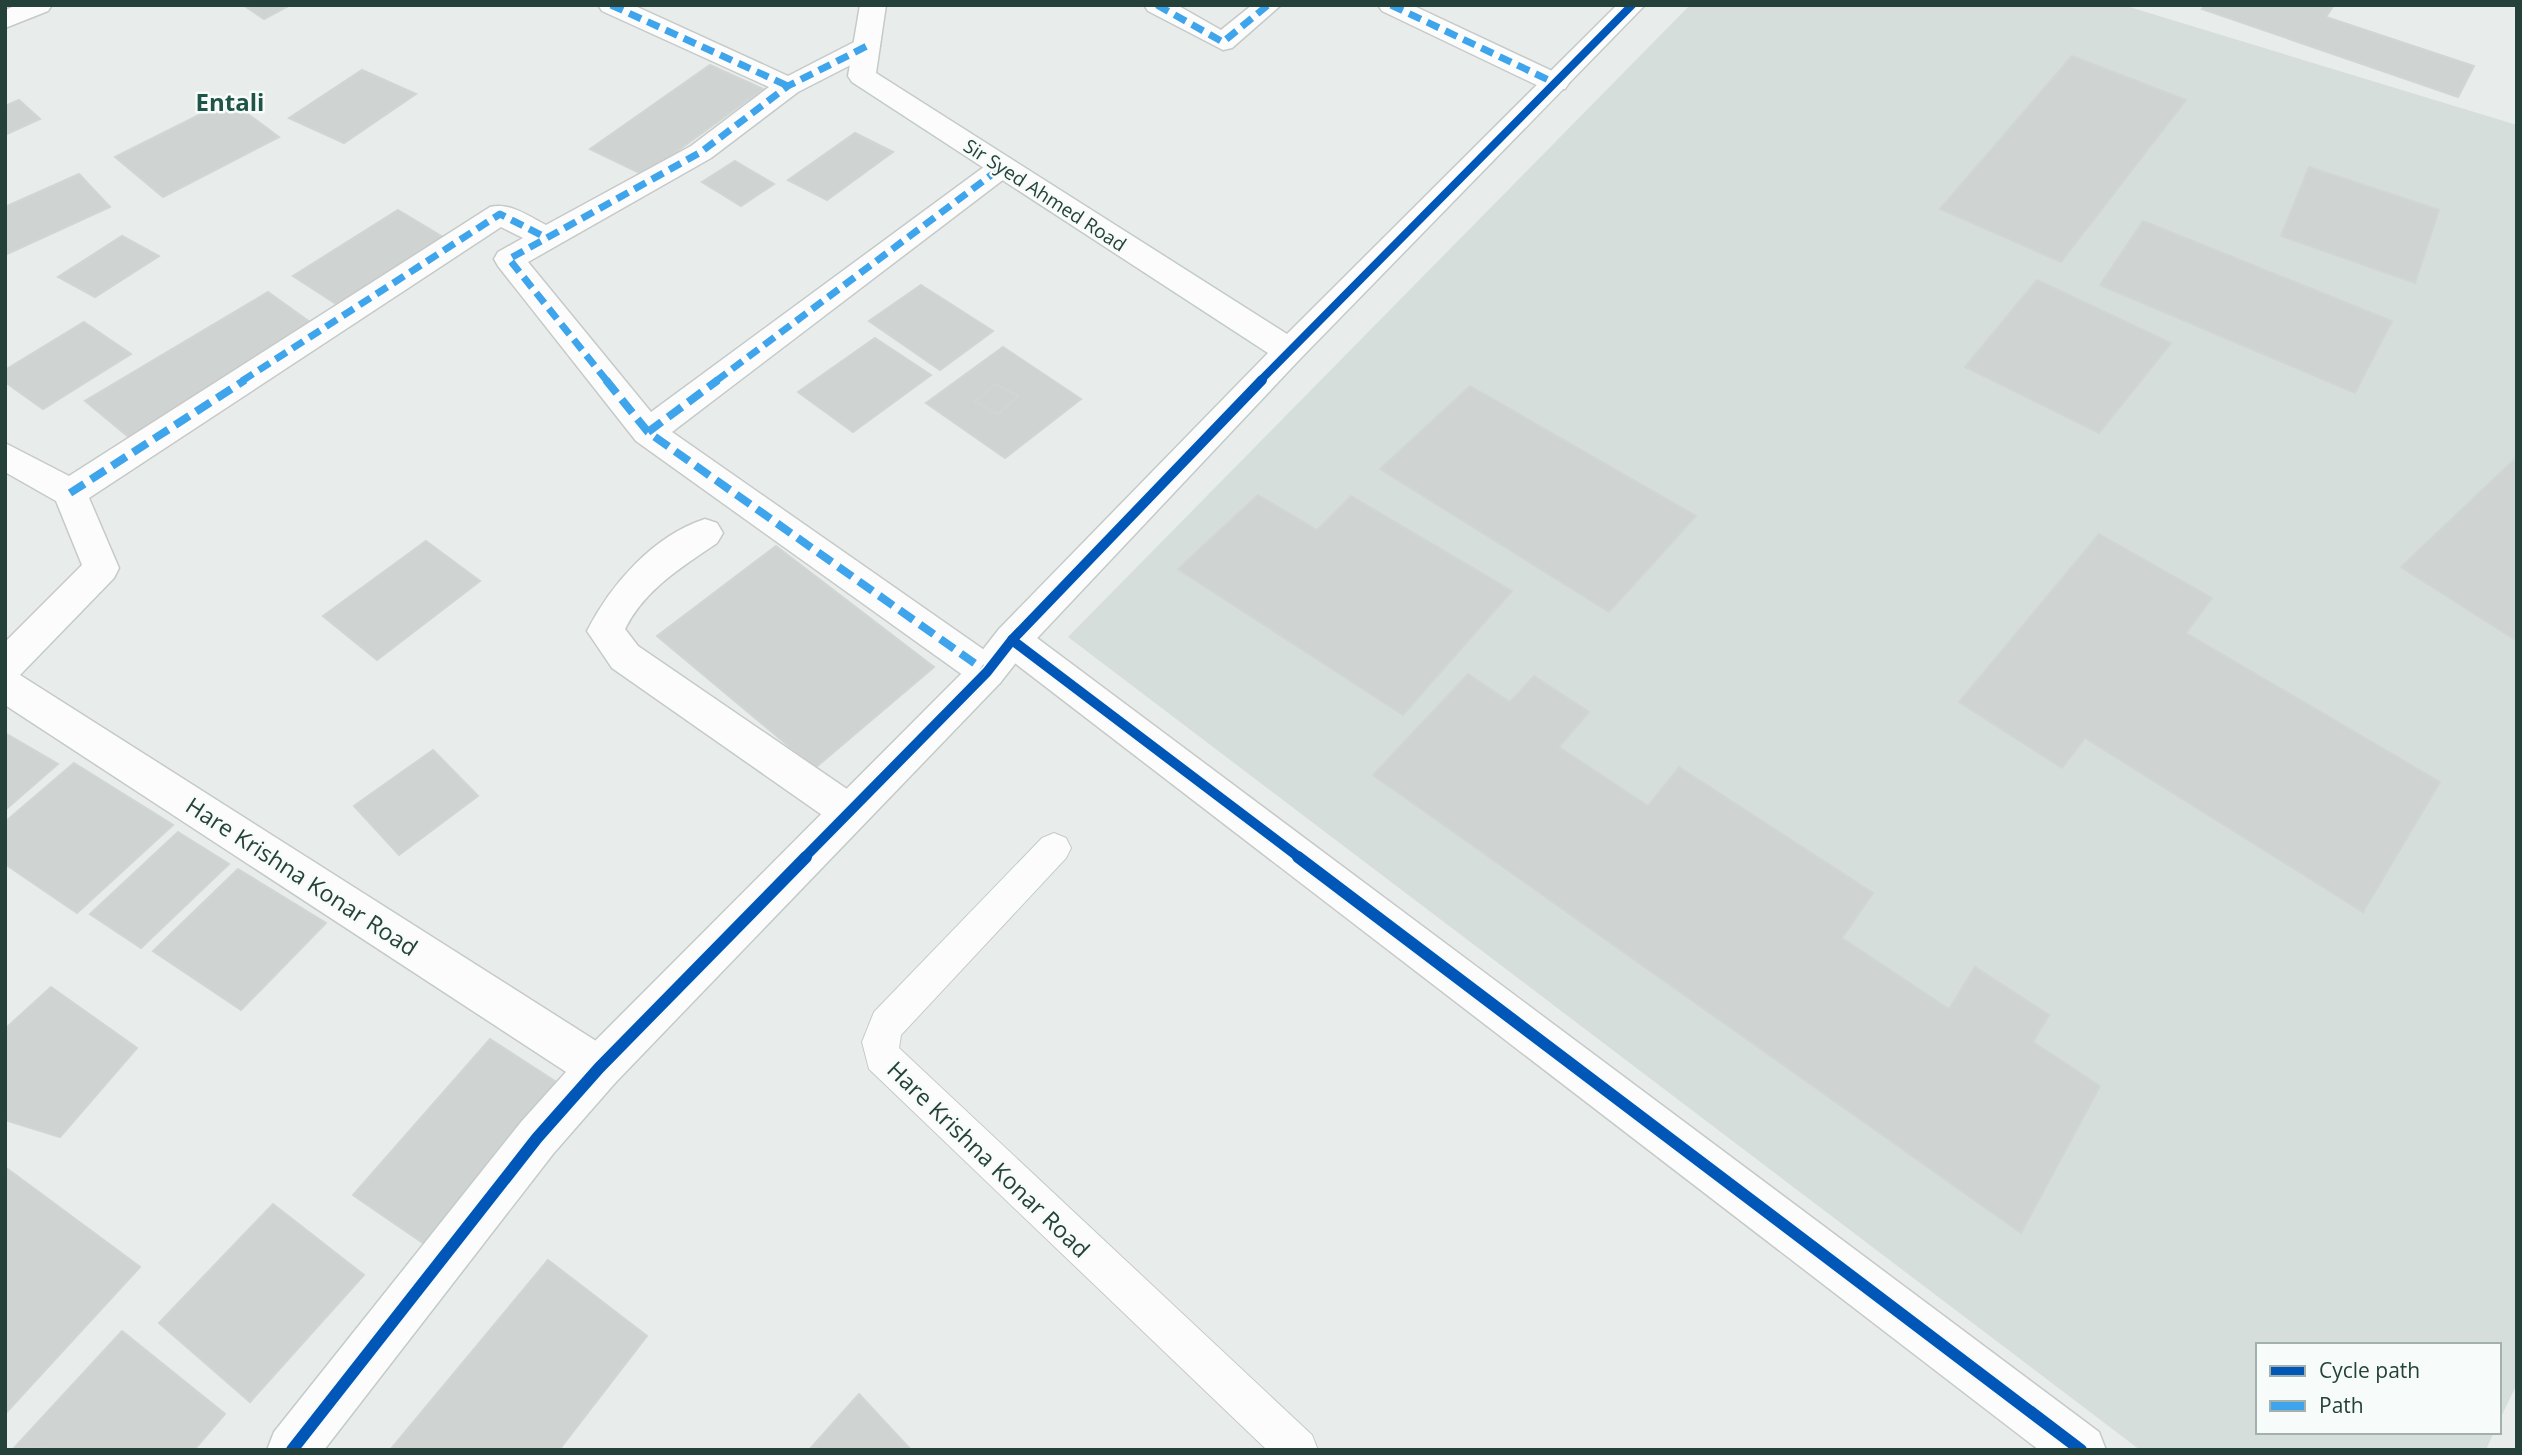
<svg xmlns="http://www.w3.org/2000/svg" width="2522" height="1455" viewBox="0 0 2522 1455" font-family="'Open Sans',sans-serif">
	<style>
		.built { fill: #d6dedb }
		.building { fill: #cfd4d2; stroke: #d1d6d4; stroke-width: 2; fill-rule: evenodd }
		.lines { fill: none; stroke-linecap: round; stroke-linejoin: round }
		.lane-casing { stroke: #c5cac8; stroke-width: 2 }
		.street-casing { stroke: #c5cac8; stroke-width: 3 }
		.secondary-casing { stroke: #c3cbc8; stroke-width: 3 }
		.lane { fill: #fcfcfc; fill-rule: evenodd }
		.street { fill: #fcfcfc; fill-rule: evenodd }
		.secondary { fill: #fcfcfc; fill-rule: evenodd }
		.quiet-far1 { stroke: #3ea4ec; stroke-width: 7; stroke-dasharray: 13 7; stroke-linecap: butt }
		.quiet { stroke: #3ea4ec; stroke-width: 8; stroke-dasharray: 17 8; stroke-linecap: butt }
		.cycleway-far2-casing { stroke: #f7fbf9; stroke-width: 11 }
		.cycleway-far1-casing { stroke: #f7fbf9; stroke-width: 14 }
		.cycleway-casing { stroke: #f7fbf9; stroke-width: 17 }
		.cycleway-far2 { stroke: #0057b8; stroke-width: 8 }
		.cycleway-far1 { stroke: #0057b8; stroke-width: 10 }
		.cycleway { stroke: #0057b8; stroke-width: 12 }
		.labels { text-anchor: middle; dominant-baseline: central; stroke-width: 5; stroke-linejoin: round; paint-order: stroke }
		.far-street-label { font-size: 19px; fill: #24423a; stroke: #f7fbf9 }
		.street-label { font-size: 23px; fill: #24423a; stroke: #f7fbf9 }
		.far-district-label { font-size: 24px; font-weight: bold; fill: #1f5548; stroke: #f7fbf9 }
	</style>
	<rect width="100%" height="100%" fill="#e8edeb"/>
	<polygon class="built" points="1690,5 2123,5 2517,125 2517,1384 2499,1421 2499,1345 2258,1345 2258,1432 2494,1432 2486,1450 2140,1450 1068,637"/>
	<g class="building">
		<polygon points="243,5 290,5 264,19"/>
		<polygon points="2205,5 2334,5 2326,17 2474,66 2458,97 2202,9"/>
		<polygon points="2072,56 2186,100 2061,262 1940,209"/>
		<polygon points="710,65 763,89 644,175 590,149"/>
		<polygon points="362,70 416,94 344,143 289,118"/>
		<polygon points="19,100 40,119 5,135 5,106"/>
		<polygon points="229,100 279,137 163,197 115,157"/>
		<polygon points="855,133 893,152 827,200 788,180"/>
		<polygon points="735,161 774,184 741,206 702,182"/>
		<polygon points="2309,167 2439,210 2415,283 2281,236"/>
		<polygon points="79,174 110,207 5,255 5,207"/>
		<polygon points="398,210 448,240 344,309 293,276"/>
		<polygon points="2143,221 2392,321 2355,393 2100,285"/>
		<polygon points="122,236 159,256 95,297 58,277"/>
		<polygon points="2037,280 2171,343 2099,433 1965,367"/>
		<polygon points="921,285 993,331 940,370 869,321"/>
		<polygon points="268,292 314,325 131,439 85,401"/>
		<polygon points="84,322 131,354 43,409 5,382 5,370"/>
		<polygon points="875,338 931,375 853,432 798,392"/>
		<path d="M1003 347 1081 399 1005 458 926 403ZM995 384 1018 396 998 414 975 402Z"/>
		<polygon points="995,384 1018,396 998,414 975,402"/>
		<polygon points="1470,386 1696,516 1609,612 1380,469"/>
		<polygon points="2517,457 2517,641 2401,567"/>
		<polygon points="1258,495 1317,530 1351,496 1512,591 1403,715 1178,569"/>
		<polygon points="2099,534 2212,598 2186,633 2440,782 2363,912 2085,738 2062,768 1959,702"/>
		<polygon points="426,541 480,581 377,660 323,616"/>
		<polygon points="776,546 934,667 815,768 657,636"/>
		<polygon points="1468,674 1510,702 1534,676 1589,712 1559,747 1648,806 1679,767 1873,893 1842,938 1949,1009 1975,967 2049,1015 2033,1042 2100,1086 2021,1233 1373,775"/>
		<polygon points="5,733 58,764 5,810"/>
		<polygon points="433,750 478,796 399,855 354,806"/>
		<polygon points="74,763 173,825 77,913 5,864 5,822"/>
		<polygon points="178,832 229,864 141,948 90,914"/>
		<polygon points="238,869 326,923 241,1010 153,951"/>
		<polygon points="51,987 137,1048 60,1137 5,1120 5,1029"/>
		<polygon points="490,1039 567,1089 433,1250 353,1195"/>
		<polygon points="5,1167 140,1267 5,1414"/>
		<polygon points="273,1204 364,1275 250,1402 159,1323"/>
		<polygon points="548,1260 647,1336 559,1450 390,1450"/>
		<polygon points="122,1331 225,1414 194,1450 14,1448"/>
		<polygon points="859,1394 911,1450 809,1450"/>
	</g>
	<g class="lines">
		<defs>
			<polygon id="lane" points="1054,833 1066,838 1071,848 1066,858 901,1035 899,1048 1312,1435 1318,1450 1267,1450 869,1069 862,1042 874,1012 1042,838"/>
			<g id="street">
				<polygon points="17,5 52,5 48,11 5,28 5,10"/>
				<path d="M598 5H633L788 76 858 40H876L880 46 876 52 798 92 711 158 528 262 651 412 992 161 1002 158 1012 161 1016 167 1012 173 672 432 1000 661 1006 672 1000 683 987 688 974 683 636 441 498 266 494 259 498 252 523 238 501 227 89 498 119 568 114 578 20 675 615 1053 621 1068 615 1083 599 1090 583 1083 5 705V642L82 565 56 501 5 472V443L69 476 490 207C510 202 528 216 546 225L691 146 769 87 602 11Z"/>
				<polygon points="1144,5 1177,5 1221,30 1252,5 1281,5 1232,48 1223,50 1148,11"/>
				<polygon points="1378,5 1412,5 1565,77 1569,83 1565,89 1545,89 1382,11"/>
				<path d="M705 519 717 523 723 533 717 543C682 567 645 589 625 629L638 646 863 800 869 812 863 824 849 830 835 824 612 668 587 631C611 584 653 536 705 519Z"/>
				<polygon points="1012,625 1025,629 2099,1432 2106,1450 2039,1450 999,651 994,640 999,629"/>
			</g>
			<polygon id="secondary" points="860,5 886,5 876,73 1287,334 1617,5 1645,5 1300,359 1025,651 1000,683 615,1083 553,1154 324,1450 267,1450 274,1432 521,1122 583,1053 974,661 999,629 1268,353 852,82 848,76"/>
		</defs>
		<use href="#lane" class="lane-casing"/>
		<use href="#street" class="street-casing"/>
		<use href="#secondary" class="secondary-casing"/>
		<use href="#lane" class="lane"/>
		<use href="#street" class="street"/>
		<use href="#secondary" class="secondary"/>
		<g class="quiet-far1">
			<polyline points="611,5 788,86"/>
			<polyline points="1157,5 1223,42 1268,5"/>
			<polyline points="1391,5 1555,83"/>
			<polyline points="242,381 500,214 547,238"/>
			<polyline points="607,381 509,259 701,152 788,86 867,46"/>
			<polyline points="716,381 1002,167"/>
		</g>
		<g class="quiet">
			<polyline points="606,380 648,432 987,672"/>
			<polyline points="648,432 718,380"/>
			<polyline points="70,493 245,380"/>
		</g>
		<defs>
			<polyline id="cycleway-far2" points="1260,381 1632,5"/>
			<g id="cycleway-far1">
				<polyline points="1012,640 1300,858"/>
				<polyline points="804,858 987,672 1012,640 1262,380"/>
			</g>
			<g id="cycleway">
				<polyline points="1298,857 2081,1450"/>
				<polyline points="292,1450 537,1138 599,1068 806,857"/>
			</g>
		</defs>
		<use href="#cycleway-far2" class="cycleway-far2-casing"/>
		<use href="#cycleway-far1" class="cycleway-far1-casing"/>
		<use href="#cycleway" class="cycleway-casing"/>
		<use href="#cycleway-far2" class="cycleway-far2"/>
		<use href="#cycleway-far1" class="cycleway-far1"/>
		<use href="#cycleway" class="cycleway"/>
	</g>
	<g class="labels">
		<g class="far-street-label">
			<text transform="translate(1045 195) rotate(33)">Sir Syed Ahmed Road</text>
		</g>
		<g class="street-label">
			<text transform="translate(302 876) rotate(33)">Hare Krishna Konar Road</text>
			<text transform="translate(989 1159) rotate(44)">Hare Krishna Konar Road</text>
		</g>
		<g class="far-district-label">
			<text x="230" y="101">Entali</text>
		</g>
	</g>
	<rect width="2522" height="1455" fill="none" stroke="#24423a" stroke-width="14"/>
	<rect x="2256" y="1343" width="245" height="91" fill="#f7fbf9" stroke="#a3b1ad" stroke-width="2"/>
	<rect x="2270" y="1366" width="35" height="10" fill="#0057b8" stroke="#a3b1ad" stroke-width="2"/>
	<text x="2319" y="1378" font-size="21" fill="#24423a">Cycle path</text>
	<rect x="2270" y="1401" width="35" height="10" fill="#3ea4ec" stroke="#a3b1ad" stroke-width="2"/>
	<text x="2319" y="1413" font-size="21" fill="#24423a">Path</text>
</svg>
